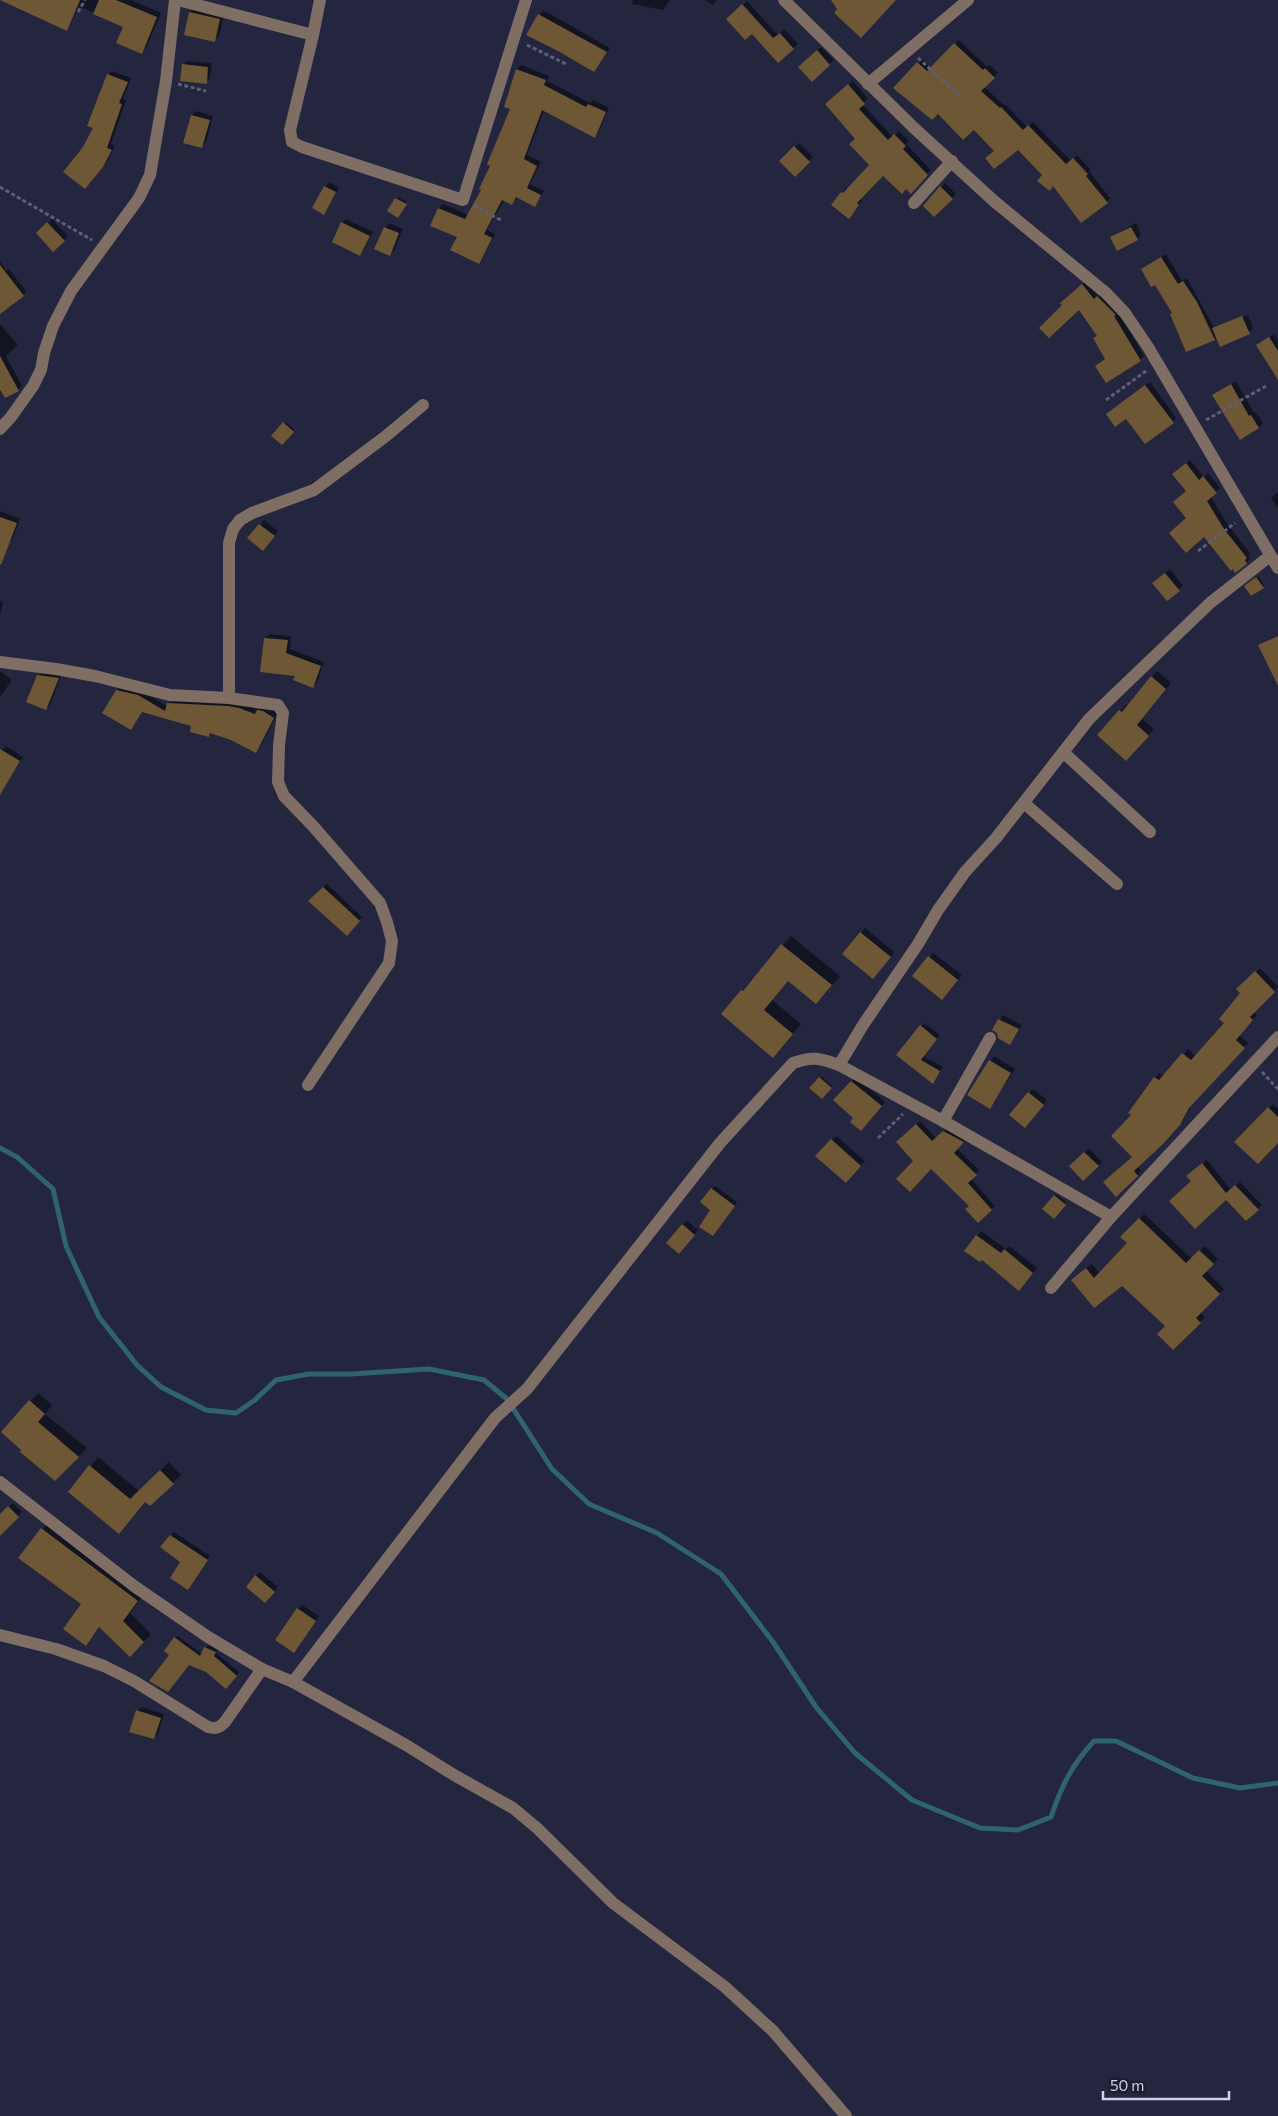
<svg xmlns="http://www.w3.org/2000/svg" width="1278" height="2116" viewBox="0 0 1278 2116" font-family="Commissioner,sans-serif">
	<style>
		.shadow { fill: #0007 }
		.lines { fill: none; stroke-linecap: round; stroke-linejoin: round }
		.stream { stroke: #2f646c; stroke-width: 5 }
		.building { fill: #6e5735 }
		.path { stroke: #5e5f76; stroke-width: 3; stroke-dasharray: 4 2.5; stroke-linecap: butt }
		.minor { stroke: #7e6e63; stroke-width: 12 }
	</style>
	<rect width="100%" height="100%" fill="#24263f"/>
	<g class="shadow">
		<polygon points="19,0 131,0 161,13 146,48 142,52 125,26 79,6 70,25 66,29"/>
		<polygon points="633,0 670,0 663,10 632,4"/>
		<polygon points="705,0 717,0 713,5"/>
		<polygon points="747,1 778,35 784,29 798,44 778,61 752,33 728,19"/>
		<polygon points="194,8 224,15 219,36 215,40 190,13"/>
		<polygon points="543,10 610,48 594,71 558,50 528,34"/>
		<polygon points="959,40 987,67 990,65 998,73 984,87 1004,105 1005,104 1027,127 1033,122 1071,161 1077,155 1091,170 1089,171 1110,198 1107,202 1054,185 1018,148 995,150 975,128 938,112 895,88 922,59 931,68"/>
		<polygon points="821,47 834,60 812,80 800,67"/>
		<polygon points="188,61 212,63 210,78 206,82 183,65"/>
		<polygon points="521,65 549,76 547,81 590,103 593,100 609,108 598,133 594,137 544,110 527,155 541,162 530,184 544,191 535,205 517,197 512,204 504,200 487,230 495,234 478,263 459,236 432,225 439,208 443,204 469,215 483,189 511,108 506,106 517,69"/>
		<polygon points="112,71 131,78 123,99 126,100 111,144 115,146 107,162 89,184 84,148 94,127 108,75"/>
		<polygon points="853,81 868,99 862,104 893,137 899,131 909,141 906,144 931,170 911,192 906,187 883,175 860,199 862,200 853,213 842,193 846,188 848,190 871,165 856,139 831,100"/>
		<polygon points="196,111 213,116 206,142 202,146 185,142 192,115"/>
		<polygon points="799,143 813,157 795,175 781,161"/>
		<polygon points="329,182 339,188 324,213 325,187"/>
		<polygon points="945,183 956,194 934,215 924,206"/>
		<polygon points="398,197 407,202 400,215 389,211"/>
		<polygon points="52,219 68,236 53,250 38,233"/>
		<polygon points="346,219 373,232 364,250 360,254 342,223"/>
		<polygon points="389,223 403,229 394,250 390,254 385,228"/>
		<polygon points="1136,223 1141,235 1137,239 1111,238 1116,234"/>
		<polygon points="1166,254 1182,281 1187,278 1214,328 1217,325 1217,328 1248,315 1253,328 1249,333 1217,336 1214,339 1173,312 1155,283 1142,269"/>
		<polygon points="0,260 6,271 9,269 26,291 23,295 0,293"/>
		<polygon points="1086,281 1098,296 1102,293 1118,311 1144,356 1140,360 1096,366 1106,358 1094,338 1098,335 1079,308 1064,305 1065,299"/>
		<polygon points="0,324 18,345 6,356 22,386 18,390 0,393"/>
		<polygon points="1274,334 1278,341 1278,377 1257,346"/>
		<polygon points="1236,381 1254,413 1256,412 1263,423 1259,427 1214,395"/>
		<polygon points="1150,382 1176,418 1173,422 1107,414"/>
		<polygon points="285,422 294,429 282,444 273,436"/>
		<polygon points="1190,460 1204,477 1208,473 1220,488 1211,497 1228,525 1250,553 1248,556 1250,559 1246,563 1205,535 1188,518 1187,491 1178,470"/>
		<polygon points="1278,492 1278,508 1271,498"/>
		<polygon points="0,511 20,519 13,538 9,542 0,539"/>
		<polygon points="264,520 278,531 267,545 249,538"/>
		<polygon points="1170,569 1183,586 1167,599 1158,579"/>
		<polygon points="1258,576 1264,585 1263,587 1248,585"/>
		<polygon points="0,601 3,602 0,615"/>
		<polygon points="270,634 291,636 290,649 324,662 317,682 313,686 297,675 262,671 265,638"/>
		<polygon points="1278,635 1278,661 1260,645"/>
		<polygon points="0,671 12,680 0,697"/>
		<polygon points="43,671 62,674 50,705 45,709 38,676"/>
		<polygon points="1157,671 1171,683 1142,719 1154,729 1132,753 1098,735 1126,705 1128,706"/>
		<polygon points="121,686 142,691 167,706 173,699 243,704 259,710 263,707 267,707 278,713 260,747 256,751 231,739 212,732 209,736 193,725 143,711 131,729 117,691"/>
		<polygon points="6,746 23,757 7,781 0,777 0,753"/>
		<polygon points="327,884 362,917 350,931 310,901"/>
		<polygon points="865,928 894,952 878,973 844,954"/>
		<polygon points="791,936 840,976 825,994 789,980 772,1000 801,1024 782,1047 742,991"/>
		<polygon points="933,953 962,975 942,999 914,976"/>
		<polygon points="1260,968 1278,987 1253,1012 1257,1015 1239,1035 1248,1043 1193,1102 1184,1119 1169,1137 1138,1167 1141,1171 1116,1195 1134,1156 1133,1115 1129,1112 1159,1073 1164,1076 1188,1049 1195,1056 1226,1023 1242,993 1238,989"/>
		<polygon points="1003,1015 1022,1025 1010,1043 994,1030"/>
		<polygon points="924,1023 940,1035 923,1056 943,1067 932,1082 898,1054"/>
		<polygon points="994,1056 1015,1069 990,1107 969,1095"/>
		<polygon points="822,1077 832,1086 822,1097 811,1088"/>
		<polygon points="856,1077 885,1102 866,1125 854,1118 834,1100"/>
		<polygon points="1033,1089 1047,1100 1029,1122 1029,1093"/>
		<polygon points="1273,1104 1278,1109 1278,1142 1236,1142"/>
		<polygon points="920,1121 936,1138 948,1128 967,1138 957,1149 979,1170 971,1179 995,1206 978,1221 971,1206 932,1168 915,1161 901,1138"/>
		<polygon points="836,1136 865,1161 845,1182 817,1156"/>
		<polygon points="1089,1148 1102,1162 1083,1180 1070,1166"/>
		<polygon points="1207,1160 1231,1190 1240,1182 1262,1205 1246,1220 1226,1198 1192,1181 1192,1172"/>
		<polygon points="715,1186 737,1202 716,1231 712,1210 712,1189"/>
		<polygon points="1056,1194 1066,1202 1054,1217 1044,1209"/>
		<polygon points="1144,1214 1192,1259 1205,1246 1218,1259 1206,1271 1224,1289 1200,1312 1205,1317 1173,1349 1166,1326 1122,1284 1078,1275 1092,1264 1100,1274 1129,1243 1122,1237"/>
		<polygon points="687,1221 698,1230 684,1248 682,1225"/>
		<polygon points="981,1231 1006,1249 1009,1246 1037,1268 1023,1285 977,1236"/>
		<polygon points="38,1393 52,1405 45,1414 87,1448 55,1479 3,1432"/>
		<polygon points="98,1457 139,1491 169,1462 181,1475 150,1504 146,1501 127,1524 70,1492"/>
		<polygon points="13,1503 22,1512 0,1534 0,1516"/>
		<polygon points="50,1521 145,1593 130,1613 151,1634 130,1656 100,1627 85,1644 83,1604 42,1529"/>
		<polygon points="174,1532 210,1556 191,1585 171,1536"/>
		<polygon points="260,1572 278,1587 269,1597 256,1576"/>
		<polygon points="302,1605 319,1616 294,1651 298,1609"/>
		<polygon points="178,1636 202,1654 208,1645 218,1649 216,1653 239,1672 229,1684 206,1671 171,1655 175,1638"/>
		<polygon points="141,1707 164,1714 158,1734 154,1738 137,1711"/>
	</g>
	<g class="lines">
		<path class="stream" d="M0 1148 17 1157 53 1189 66 1246 99 1317 137 1365 161 1387 206 1410 236 1413 255 1400 276 1380 309 1374H351L429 1369 484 1380 507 1399 552 1469 589 1504 657 1533 721 1574 773 1642 816 1707 855 1753 912 1800 980 1828 1018 1830 1051 1817C1062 1785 1071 1766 1094 1741H1116L1193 1778 1240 1788 1278 1783"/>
	</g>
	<g class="building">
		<polygon points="0,0 80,0 67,31"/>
		<polygon points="99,0 116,0 157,17 142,54 116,43 123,27 93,14"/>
		<polygon points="831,0 896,0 861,38 834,13 837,9"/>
		<polygon points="742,4 773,38 780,33 794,49 778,63 752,34 745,40 726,19"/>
		<polygon points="189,12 220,19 215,42 184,35"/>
		<polygon points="538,14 607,52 594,72 558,51 526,35"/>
		<polygon points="954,43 983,70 985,68 995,78 981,91 1000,108 1001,107 1023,130 1028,125 1066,164 1073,158 1088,174 1086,176 1108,203 1081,223 1053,186 1050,191 1037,181 1042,175 1018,150 994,169 985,158 994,151 974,130 963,140 938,114 932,120 893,88 917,62 927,71"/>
		<polygon points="817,50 830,65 812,82 798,67"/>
		<polygon points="182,64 208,67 207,84 180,81"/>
		<polygon points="516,69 546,80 544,85 586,107 588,104 606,112 595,138 542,110 524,159 537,166 527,188 541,195 535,207 516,197 512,205 502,200 484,234 492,238 479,264 450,250 457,237 430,226 438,208 465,219 481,190 479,189 490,166 487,164 510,109 504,107"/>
		<polygon points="107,74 128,82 119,103 122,104 107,148 112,150 103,167 85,189 63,172 83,147 93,128 87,126"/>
		<polygon points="848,84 865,104 859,109 888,140 894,134 906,146 903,149 928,175 911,194 906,189 902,194 883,176 857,203 859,205 849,219 831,205 841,192 843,193 869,165 849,144 855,139 825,104"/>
		<polygon points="191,115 210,120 202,148 183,143"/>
		<polygon points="794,146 810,162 795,177 779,161"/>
		<polygon points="324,186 336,192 324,215 312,208"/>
		<polygon points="940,186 953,199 934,217 923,206"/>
		<polygon points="395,198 407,204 398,218 387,211"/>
		<polygon points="47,222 65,241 53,252 36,233"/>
		<polygon points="341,222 370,236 360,256 332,242"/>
		<polygon points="384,227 399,233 390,256 374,249"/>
		<polygon points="1131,227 1138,240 1117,251 1110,237"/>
		<polygon points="1161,257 1178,284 1183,281 1197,302 1215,340 1186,352 1170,314 1172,313 1155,285 1151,287 1141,269"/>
		<polygon points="0,265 24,296 0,314"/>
		<polygon points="1082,284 1094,299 1097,296 1116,315 1114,316 1141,361 1106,383 1095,366 1105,359 1093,338 1097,336 1079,310 1049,338 1039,328 1062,305 1060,303"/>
		<polygon points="1242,316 1250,334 1220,347 1212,328"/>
		<polygon points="1269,337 1278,351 1278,380 1256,345"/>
		<polygon points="0,356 19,391 5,398 0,390"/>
		<polygon points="1231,384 1249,416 1251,415 1259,428 1240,440 1212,395"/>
		<polygon points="1145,385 1174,423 1145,444 1126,419 1115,427 1106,414"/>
		<polygon points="283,422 294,432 282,445 271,436"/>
		<polygon points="1186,463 1199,480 1203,476 1217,493 1207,501 1224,529 1247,558 1245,560 1247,564 1235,573 1233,569 1231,571 1204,537 1186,553 1169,533 1186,518 1173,502 1186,491 1172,474"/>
		<polygon points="0,517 17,523 1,565 0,564"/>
		<polygon points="259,524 275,536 263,551 247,538"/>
		<polygon points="1165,573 1180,591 1167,601 1152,583"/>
		<polygon points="1256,577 1264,588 1251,596 1244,586"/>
		<polygon points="1278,636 1278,686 1258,645"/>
		<polygon points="264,638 288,640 286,653 321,666 313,688 293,680 295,676 260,672"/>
		<polygon points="37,675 59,678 46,710 26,702"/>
		<polygon points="1151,676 1166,689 1137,725 1149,736 1126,761 1097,735 1119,710 1122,712"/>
		<polygon points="116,690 138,695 165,711 167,703 228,706 239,708 255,714 257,710 263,711 274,718 256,753 231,740 210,733 209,737 190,732 191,726 142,712 131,730 102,713"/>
		<polygon points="0,749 20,761 0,795"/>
		<polygon points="323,887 360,921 347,936 308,901"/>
		<polygon points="860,932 891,957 873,979 842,954"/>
		<polygon points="781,944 832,985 816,1004 788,981 764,1010 793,1034 773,1058 721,1014 741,990 743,991"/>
		<polygon points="928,956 958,980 942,1000 912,976"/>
		<polygon points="1255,971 1275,992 1250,1017 1253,1020 1236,1040 1245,1048 1189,1108 1180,1125 1164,1143 1134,1171 1138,1176 1116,1197 1103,1182 1132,1157 1111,1136 1131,1115 1128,1113 1154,1077 1159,1080 1182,1053 1191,1060 1224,1023 1219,1019 1240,993 1236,989"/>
		<polygon points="998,1019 1019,1029 1010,1045 998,1038 997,1033 992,1030"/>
		<polygon points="920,1025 937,1039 921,1060 940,1071 933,1084 896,1055"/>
		<polygon points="989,1060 1011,1073 990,1109 967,1095"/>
		<polygon points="819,1077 832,1088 822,1099 809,1088"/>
		<polygon points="851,1081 882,1106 861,1131 850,1122 853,1118 833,1100"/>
		<polygon points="1028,1092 1044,1105 1025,1128 1009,1115"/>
		<polygon points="1268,1107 1278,1117 1278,1143 1258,1164 1234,1142"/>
		<polygon points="916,1124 932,1141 943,1131 964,1142 954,1153 977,1175 968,1183 992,1210 978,1223 965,1209 969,1206 931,1169 910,1192 896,1179 913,1161 896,1142"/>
		<polygon points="831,1139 861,1166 846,1183 815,1156"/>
		<polygon points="1084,1152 1099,1166 1083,1181 1069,1166"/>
		<polygon points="1202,1163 1226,1193 1235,1185 1259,1210 1246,1221 1226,1200 1195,1229 1169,1201 1191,1181 1186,1176"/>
		<polygon points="711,1188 735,1206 713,1236 699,1227 710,1210 700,1202"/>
		<polygon points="1054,1195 1066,1205 1054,1219 1042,1209"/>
		<polygon points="1139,1218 1186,1263 1199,1250 1214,1264 1202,1276 1220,1294 1196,1318 1201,1323 1173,1350 1157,1334 1165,1326 1122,1286 1094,1308 1071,1280 1086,1268 1094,1278 1127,1243 1120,1237"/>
		<polygon points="682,1224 695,1235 679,1254 666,1243"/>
		<polygon points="976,1235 1001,1253 1004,1249 1033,1273 1019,1291 982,1260 980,1262 964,1251"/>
		<polygon points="29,1400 45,1414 38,1422 79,1457 55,1481 20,1452 21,1450 1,1432"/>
		<polygon points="89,1465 130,1499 160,1470 174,1484 150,1506 145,1502 119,1534 68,1492"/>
		<polygon points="8,1506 19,1517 0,1536 0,1514"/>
		<polygon points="41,1528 138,1601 123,1621 144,1642 130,1657 99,1627 86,1646 63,1629 81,1604 18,1558"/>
		<polygon points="170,1535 208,1560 188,1590 170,1578 180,1562 160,1547"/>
		<polygon points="255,1575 275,1592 265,1603 246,1587"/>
		<polygon points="297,1608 316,1621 294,1653 275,1640"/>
		<polygon points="174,1637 200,1656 204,1647 216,1652 214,1656 237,1676 226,1689 206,1672 189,1665 168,1692 149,1681 169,1655 164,1651"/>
		<polygon points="136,1710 161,1718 154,1739 129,1732"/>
	</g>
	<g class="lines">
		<g class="path">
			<polyline points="78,12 85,0"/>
			<polyline points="527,45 566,64"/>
			<polyline points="918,58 959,95"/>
			<polyline points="178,84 206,91"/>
			<polyline points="0,187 92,240"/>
			<polyline points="474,206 501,220"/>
			<polyline points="1106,400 1146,371"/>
			<polyline points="1206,420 1266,386"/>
			<polyline points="1198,551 1235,523"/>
			<polyline points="1262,1072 1278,1089"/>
			<polyline points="878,1138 903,1114"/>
		</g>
		<g class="minor">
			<polyline points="178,0 313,35"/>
			<polyline points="320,0 313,35 290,130 292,142 302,147 463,200 526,0"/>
			<polyline points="784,0 913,127 995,202 1106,293 1125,313 1148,347 1278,568"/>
			<polyline points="868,84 968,0"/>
			<polyline points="914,203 952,161"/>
			<polyline points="0,429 11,417 33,386 41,370 44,353 53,326 71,291 139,198 150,175 166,81 175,0"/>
			<polyline points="0,662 56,669 95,676 170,695 229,698 278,705 283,713 279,745 278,782 284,796 313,826 380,903 387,922 392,941 389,963 308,1085"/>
			<polyline points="229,698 229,543 233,529 240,520 252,513 314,490 386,436 423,405"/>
			<polyline points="1063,752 1150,832"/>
			<polyline points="1024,803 1117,884"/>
			<polyline points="839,1065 943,1121 1111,1217"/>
			<polyline points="943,1121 990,1038"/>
			<polyline points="1051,1288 1111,1217 1278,1037"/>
			<polyline points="0,1482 134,1586 208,1637 262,1669 293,1682 406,1745 454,1775 513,1808 537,1828 613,1903 725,1987 773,2031 846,2116"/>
			<path d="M0 1635 56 1649 104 1666 134 1681 208 1727C216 1729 219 1728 225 1722L262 1669"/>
			<path d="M293 1682 495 1418 527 1389 720 1143 793 1063C812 1056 820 1058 839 1065L863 1025 918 944 938 910 965 872 996 838 1089 719 1210 603 1270 556"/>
		</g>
	</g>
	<path d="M1103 2091v8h126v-8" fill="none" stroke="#d1d2e3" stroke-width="2.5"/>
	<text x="1110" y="2091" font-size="15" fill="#d1d2e3" stroke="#1b1c34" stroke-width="4" paint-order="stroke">50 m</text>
</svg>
